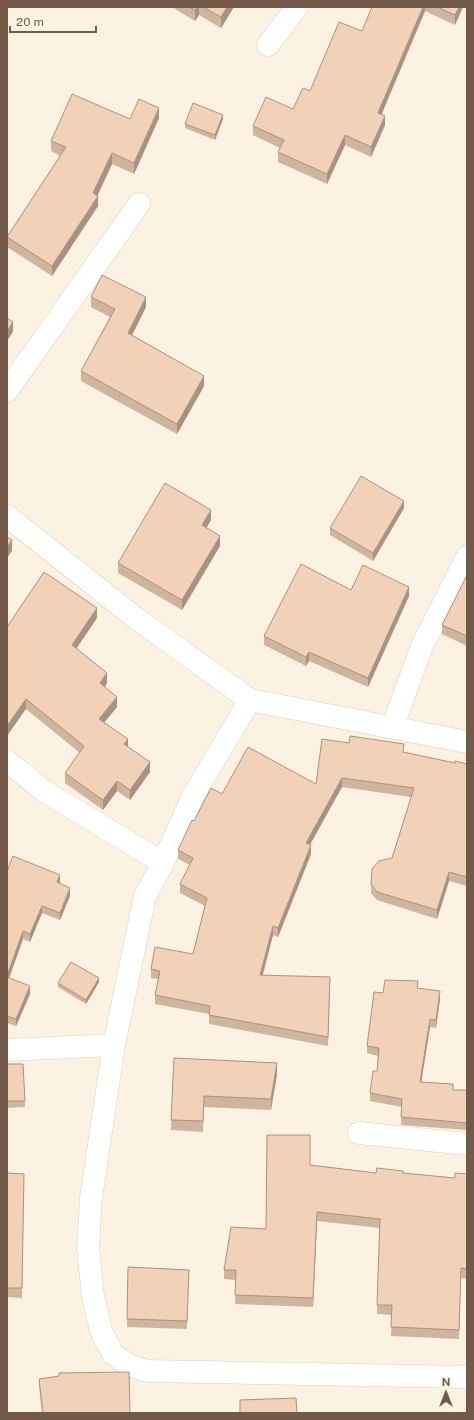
<svg xmlns="http://www.w3.org/2000/svg" width="474" height="1420" viewBox="0 0 474 1420" font-family="'Public Sans',sans-serif">
	<style>
		.lines { fill: none; stroke-linecap: round; stroke-linejoin: round }
		.street-casing { stroke: #e0cebd; stroke-width: 23 }
		.street { stroke: #fff; stroke-width: 22 }
		.wall { fill: #cfb49e }
		.shaded-wall { fill: #a99281 }
		.building { fill: #f1d1b8; stroke: #a99281 }
	</style>
	<rect width="100%" height="100%" fill="#fcf2e1"/>
	<g class="lines">
		<defs>
			<g id="street">
				<polyline points="268,45 297,7"/>
				<polyline points="7,391 139,204"/>
				<polyline points="7,516 137,619 250,700 467,742"/>
				<polyline points="250,700 193,796 163,863 145,896 114,1045 91,1198 88,1248 93,1296 101,1331 113,1354 128,1365 148,1371 467,1377"/>
				<polyline points="392,728 422,646 467,557"/>
				<polyline points="7,761 44,791 163,863"/>
				<polyline points="7,1050 114,1045"/>
				<polyline points="359,1133 467,1144"/>
			</g>
		</defs>
		<use href="#street" class="street-casing"/>
		<use href="#street" class="street"/>
	</g>
	<g class="wall">
		<polygon points="172,7 234,7 221,28 199,15 195,21"/>
		<polygon points="372,7 463,7 455,25 425,11 382,114 385,125 371,157 345,145 327,184 278,162 278,152 280,148 253,135 253,126 293,109 362,31"/>
		<polygon points="159,118 134,174 112,164 97,195 98,206 52,276 7,247 7,237 60,156 51,151 51,141 130,119"/>
		<polygon points="223,119 215,140 185,128 185,124"/>
		<polygon points="91,297 146,307 132,335 204,386 177,434 81,381 81,371 110,317 91,307"/>
		<polygon points="404,508 373,561 330,535 330,528"/>
		<polygon points="211,520 206,528 220,546 182,610 118,573 118,563"/>
		<polygon points="467,575 467,646 442,634 442,625"/>
		<polygon points="351,590 409,596 368,687 309,661 306,666 264,645 264,636"/>
		<polygon points="97,618 76,649 107,683 105,687 117,707 104,722 128,747 150,772 130,800 117,791 103,810 65,783 65,773 80,753 26,709 7,627"/>
		<polygon points="404,752 455,763 467,764 467,886 449,881 437,919 377,900 371,893 372,869 392,858 411,797 342,787 310,844 311,854 278,937 273,935 263,975 330,986 328,1046 209,1024 209,1014 155,1004 155,995 158,979 151,978 151,969 193,954 205,906 180,893 180,884 190,865 178,859 178,850 194,821 222,794 316,784"/>
		<polygon points="7,871 60,883 59,884 70,896 60,920 42,913 30,942 23,939 9,978 30,994 16,1026 7,1023"/>
		<polygon points="99,982 86,1004 58,987 58,983"/>
		<polygon points="418,988 440,999 436,1028 430,1027 421,1083 453,1090 467,1090 467,1130 401,1125 402,1107 370,1101 370,1093 377,1071 378,1056 367,1053 367,1046 383,993"/>
		<polygon points="174,1058 277,1074 271,1110 204,1107 203,1132 171,1130"/>
		<polygon points="7,1064 25,1101 25,1107 7,1108"/>
		<polygon points="310,1165 376,1173 403,1173 455,1178 467,1174 467,1279 461,1278 459,1339 391,1336 392,1315 377,1314 380,1228 317,1221 313,1307 235,1304 236,1280 224,1279 224,1270 266,1229"/>
		<polygon points="7,1173 24,1174 22,1298 7,1297"/>
		<polygon points="128,1267 189,1270 187,1329 127,1327"/>
		<polygon points="39,1379 130,1413 42,1413 39,1386"/>
	</g>
	<g class="shaded-wall">
		<polygon points="197,7 199,7 199,15 195,21 195,10"/>
		<polygon points="227,7 234,7 221,28 221,17"/>
		<polygon points="423,7 425,7 425,11 378,122 378,113"/>
		<polygon points="459,7 463,7 455,25 455,15"/>
		<polygon points="159,108 159,118 134,174 134,163"/>
		<polygon points="223,115 223,119 215,140 215,135"/>
		<polygon points="385,116 385,125 371,157 371,147"/>
		<polygon points="345,135 345,145 327,184 327,174"/>
		<polygon points="112,153 112,164 96,199 98,196 98,206 52,276 52,266 93,193"/>
		<polygon points="146,297 146,307 128,343 128,333"/>
		<polygon points="13,322 13,332 7,341 7,331"/>
		<polygon points="204,376 204,386 177,434 177,424"/>
		<polygon points="404,501 404,508 373,561 373,553"/>
		<polygon points="211,510 211,520 202,536 202,525"/>
		<polygon points="220,536 220,546 182,610 182,600"/>
		<polygon points="12,540 12,551 7,558 7,547"/>
		<polygon points="409,587 409,596 368,687 368,678"/>
		<polygon points="97,608 97,618 72,655 72,645"/>
		<polygon points="309,652 309,661 306,666 306,657"/>
		<polygon points="107,673 107,683 100,693 100,683"/>
		<polygon points="117,697 117,707 99,729 99,719"/>
		<polygon points="26,699 26,709 7,736 7,726"/>
		<polygon points="128,739 128,749 124,744"/>
		<polygon points="150,762 150,772 130,800 130,790"/>
		<polygon points="342,778 342,787 306,852 306,843"/>
		<polygon points="117,781 117,791 103,810 103,800"/>
		<polygon points="311,845 311,854 278,937 278,928"/>
		<polygon points="449,872 449,881 437,919 437,910"/>
		<polygon points="60,875 60,883 57,890 57,882"/>
		<polygon points="70,888 70,896 60,920 60,913"/>
		<polygon points="42,906 42,913 30,942 30,934"/>
		<polygon points="273,926 273,935 260,984 260,975"/>
		<polygon points="23,931 23,939 7,984 7,976"/>
		<polygon points="99,978 99,982 86,1004 86,1000"/>
		<polygon points="30,986 30,994 16,1026 16,1019"/>
		<polygon points="440,991 440,999 436,1028 436,1020"/>
		<polygon points="430,1019 430,1027 420,1090 420,1082"/>
		<polygon points="277,1063 277,1074 271,1110 271,1099"/>
		<polygon points="317,1212 317,1221 313,1307 313,1298"/>
	</g>
	<g class="building">
		<polygon points="189,7 197,7 195,10"/>
		<polygon points="203,7 227,7 221,17"/>
		<polygon points="372,7 423,7 378,113 385,116 371,147 345,135 327,174 278,152 284,140 253,126 266,97 293,109 303,88 310,91 339,22 362,31"/>
		<polygon points="437,7 459,7 455,15"/>
		<polygon points="72,94 130,119 139,99 159,108 134,163 112,153 93,193 98,196 52,266 7,237 66,147 51,141"/>
		<polygon points="193,103 223,115 215,135 185,124"/>
		<polygon points="102,275 146,297 128,333 204,376 177,424 81,371 115,309 91,297"/>
		<polygon points="7,318 13,322 7,331"/>
		<polygon points="361,476 404,501 373,553 330,528"/>
		<polygon points="165,483 211,510 202,525 220,536 182,600 118,563"/>
		<polygon points="7,537 12,540 7,547"/>
		<polygon points="301,564 351,590 363,565 409,587 368,678 309,652 306,657 264,636"/>
		<polygon points="44,572 97,608 72,645 107,673 100,683 117,697 99,719 128,739 124,744 150,762 130,790 117,781 103,800 65,773 84,746 26,699 7,726 7,627"/>
		<polygon points="467,575 467,636 442,625"/>
		<polygon points="350,736 404,744 403,752 455,763 455,761 467,764 467,877 449,872 437,910 377,892 371,884 372,869 379,861 392,858 414,788 342,778 306,843 311,845 278,928 273,926 260,975 330,977 328,1037 209,1015 210,1006 155,995 160,971 151,969 155,947 193,954 207,898 180,884 193,858 178,850 192,820 194,821 211,788 222,794 248,747 316,784 322,739 349,743"/>
		<polygon points="13,856 60,875 57,882 70,888 60,913 42,906 30,934 23,931 7,976 7,871"/>
		<polygon points="71,962 99,978 86,1000 58,983"/>
		<polygon points="7,977 30,986 16,1019 7,1016"/>
		<polygon points="385,980 418,981 417,988 440,991 436,1020 430,1019 420,1082 453,1084 453,1090 467,1090 467,1123 401,1117 402,1099 370,1093 373,1071 377,1071 379,1048 367,1046 374,992 383,993"/>
		<polygon points="174,1058 277,1063 271,1099 204,1096 203,1121 171,1120"/>
		<polygon points="7,1064 23,1064 25,1101 7,1101"/>
		<polygon points="267,1135 310,1135 310,1165 376,1173 377,1168 403,1171 403,1173 455,1178 455,1173 467,1174 467,1269 461,1268 459,1330 391,1327 392,1305 377,1305 380,1219 317,1212 313,1298 235,1295 236,1270 224,1270 231,1227 266,1229"/>
		<polygon points="7,1173 24,1174 22,1288 7,1288"/>
		<polygon points="128,1267 189,1270 187,1321 127,1319"/>
		<polygon points="129,1372 130,1413 43,1413 39,1379 59,1376 59,1373"/>
		<polygon points="296,1398 297,1413 240,1413 240,1400"/>
	</g>
	<rect width="474" height="1420" fill="none" stroke="#735948" stroke-width="16"/>
	<g transform="translate(446 1392)" stroke="#fff6e7" stroke-width="3" paint-order="stroke">
	<path d="M0-3L7 15L0 10L-7 15Z" fill="#735948"/>
	<text y="-6" font-size="11" font-weight="bold" text-anchor="middle" fill="#735948">N</text>
	</g>
	<path d="M10 26v6h86v-6" fill="none" stroke="#735948" stroke-width="2"/>
	<text x="16" y="26" font-size="12" fill="#735948" stroke="#fff6e7" stroke-width="3" paint-order="stroke">20 m</text>
</svg>
